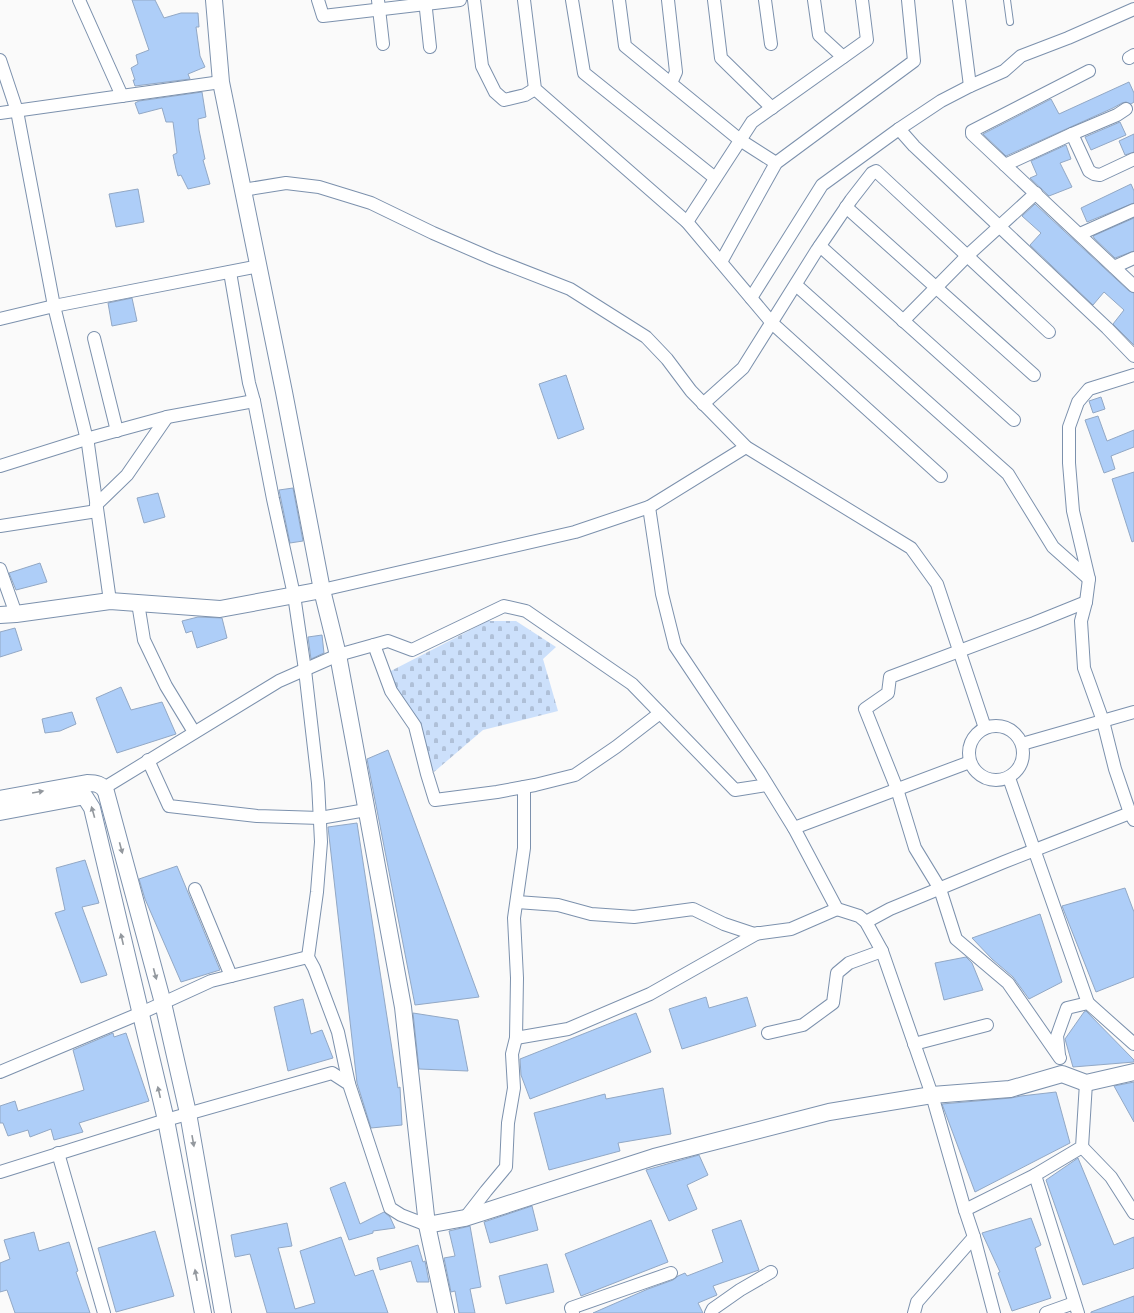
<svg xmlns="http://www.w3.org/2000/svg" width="1134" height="1313" viewBox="0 0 1134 1313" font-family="'DejaVu Sans',sans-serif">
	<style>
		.cemetery { fill: url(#cemetery-stones) }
		.building { fill: #aecef8; stroke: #92a8c5 }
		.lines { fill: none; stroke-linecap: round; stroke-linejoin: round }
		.lane-casing { stroke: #7c91ad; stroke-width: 8 }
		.street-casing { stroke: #7c91ad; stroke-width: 14 }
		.secondary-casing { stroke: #7c91ad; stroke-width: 18 }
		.lane { stroke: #fff; stroke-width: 6 }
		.street { stroke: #fff; stroke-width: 12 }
		.secondary { stroke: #fff; stroke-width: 16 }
		.oneway { fill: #93989e }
	</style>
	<defs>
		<pattern id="cemetery-stones" width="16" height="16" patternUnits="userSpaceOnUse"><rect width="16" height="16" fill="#cce0fb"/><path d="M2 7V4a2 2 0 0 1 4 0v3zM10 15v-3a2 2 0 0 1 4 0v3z" fill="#afc0d8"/></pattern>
	</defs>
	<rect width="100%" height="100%" fill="#fafafa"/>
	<polygon class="cemetery" points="488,621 516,621 556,647 543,659 558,711 483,730 434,772 385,674"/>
	<g class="building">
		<polygon points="132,0 155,0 164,18 181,13 198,13 199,27 196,27 200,56 205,67 188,74 190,79 135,86 133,80 135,80 131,68 138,64 136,55 149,50"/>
		<polygon points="1129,82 1134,93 1134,102 1131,104 1126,102 1122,103 1113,108 1006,156 983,134 1051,99 1059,114"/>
		<polygon points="202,92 206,117 198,119 199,130 205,159 203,160 210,184 188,189 181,175 178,176 176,169 173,155 177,153 173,122 166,122 162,108 139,114 135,103 139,101"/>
		<polygon points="1120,122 1126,135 1091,150 1085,137"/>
		<polygon points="1134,134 1134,152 1125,155 1119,141"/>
		<polygon points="1066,145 1071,159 1060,163 1072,187 1049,196 1030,178 1037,175 1031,161"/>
		<polygon points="1131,184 1134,191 1134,203 1087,222 1081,208"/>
		<polygon points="138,189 144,222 116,227 109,194"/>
		<polygon points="1035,204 1129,291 1134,293 1134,345 1113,324 1124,310 1104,292 1093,305 1030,245 1041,233 1022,216"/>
		<polygon points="1134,218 1134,251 1115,258 1094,238 1093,236"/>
		<polygon points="132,298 137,321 112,326 108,303"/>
		<polygon points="566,375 584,429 558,439 539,384"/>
		<polygon points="1101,397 1105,409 1093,413 1089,401"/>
		<polygon points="1098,416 1107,441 1134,430 1134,447 1111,456 1115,469 1104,473 1085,420"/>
		<polygon points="1134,472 1134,541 1132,542 1112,479"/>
		<polygon points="293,488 303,541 290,543 279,490"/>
		<polygon points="158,493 165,517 144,523 137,498"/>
		<polygon points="40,563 47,582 16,590 9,573"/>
		<polygon points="198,617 222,618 227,638 197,648 192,631 186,633 182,621"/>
		<polygon points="15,628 22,650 0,657 0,632"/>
		<polygon points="322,635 324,653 311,659 308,637"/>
		<polygon points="121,687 131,710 162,702 176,734 117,753 96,698"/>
		<polygon points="72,712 76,724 60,731 45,733 42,719"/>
		<polygon points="388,750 479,997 415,1005 367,759"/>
		<polygon points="357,823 398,1088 400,1087 402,1125 371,1128 357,1083 328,827"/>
		<polygon points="85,860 99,903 82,907 107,975 81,983 55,913 65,910 56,868"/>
		<polygon points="177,866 220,970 181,982 145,899 139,879"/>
		<polygon points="1125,888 1134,912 1134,977 1096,992 1062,906"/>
		<polygon points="1040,914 1062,982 1029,999 1013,977 992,959 972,938"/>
		<polygon points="966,957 972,963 983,990 944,1000 935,963"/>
		<polygon points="706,997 709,1008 747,997 756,1026 682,1049 669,1009"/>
		<polygon points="303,999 311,1034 322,1030 333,1058 288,1071 274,1007"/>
		<polygon points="1086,1011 1134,1060 1134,1062 1073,1067 1065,1039 1084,1012"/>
		<polygon points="413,1013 458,1020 468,1071 419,1069"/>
		<polygon points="636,1013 651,1052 530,1099 521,1075 520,1059"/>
		<polygon points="113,1033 114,1037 126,1033 149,1101 79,1123 83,1132 54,1140 51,1129 30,1137 28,1130 8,1136 3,1123 0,1123 0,1106 15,1101 18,1111 84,1090 73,1050"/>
		<polygon points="1134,1082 1134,1122 1114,1086"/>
		<polygon points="663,1088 671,1134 618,1143 620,1151 549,1170 534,1113 605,1094 606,1099"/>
		<polygon points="1056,1092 1070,1143 975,1192 942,1104 1011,1098 1021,1096"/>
		<polygon points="699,1155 708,1175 687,1185 697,1209 669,1221 646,1170"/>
		<polygon points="1078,1158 1114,1245 1134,1237 1134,1268 1083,1285 1046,1180"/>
		<polygon points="345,1182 360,1224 384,1212 390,1217 395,1228 373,1231 373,1233 349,1240 330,1188"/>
		<polygon points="532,1206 538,1230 490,1243 484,1222"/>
		<polygon points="1031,1218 1041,1245 1035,1248 1051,1298 1012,1311 998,1273 1000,1272 982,1233"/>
		<polygon points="651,1220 668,1262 581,1296 565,1254"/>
		<polygon points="741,1220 759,1270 713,1286 717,1295 698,1303 703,1313 593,1313 648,1289 673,1280 678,1276 685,1273 687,1276 723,1262 712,1230"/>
		<polygon points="287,1223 292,1246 278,1248 295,1309 315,1303 300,1251 341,1237 355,1276 373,1270 388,1313 267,1313 250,1254 235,1257 231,1235"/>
		<polygon points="470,1226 481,1287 470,1289 475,1313 459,1313 455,1291 451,1292 444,1258 455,1256 449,1231"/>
		<polygon points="155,1231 174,1296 116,1312 98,1248"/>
		<polygon points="34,1232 39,1251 69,1242 78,1271 76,1272 90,1313 15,1313 7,1290 0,1292 0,1263 10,1259 4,1240"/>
		<polygon points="418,1245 423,1262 425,1261 429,1282 417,1282 411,1261 380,1270 377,1258"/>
		<polygon points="547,1264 554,1292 506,1304 499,1276"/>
		<polygon points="1134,1296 1134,1313 1091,1313 1091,1312"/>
	</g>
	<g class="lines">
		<defs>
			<polyline id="lane" points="1007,0 1010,22"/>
			<g id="street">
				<polyline points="79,0 122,96"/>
				<polyline points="318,0 323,16 460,0"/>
				<polyline points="378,0 383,44"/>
				<polyline points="425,0 430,47"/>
				<polyline points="474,0 482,66 495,92 504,100 525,95 535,89"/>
				<polyline points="524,0 535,89 687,222 772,323 941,476"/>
				<polyline points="572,0 584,73 715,178"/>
				<polyline points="619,0 625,46 740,140 776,163"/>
				<polyline points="668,0 676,72 671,83"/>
				<polyline points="714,0 721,58 772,108"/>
				<polyline points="765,0 771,44"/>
				<polyline points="814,0 819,35 843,57"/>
				<polyline points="959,0 970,86"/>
				<polyline points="1129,58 1134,55"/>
				<polyline points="0,60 17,111 54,306 88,444 110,601"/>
				<polyline points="1089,71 972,131 972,134 1134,286"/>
				<polyline points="0,113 221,82"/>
				<polyline points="899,129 914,146 1107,328 1134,356"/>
				<polyline points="1072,134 1089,171 1094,174 1100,175 1134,159"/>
				<polyline points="1005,165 1072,134 1117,115 1126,109"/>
				<polyline points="243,190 286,183 319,187 371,203 433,233 493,259 570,289 646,337 667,359 691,391 746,447 911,548 937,584 985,728"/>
				<polyline points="846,207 1034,375"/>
				<polyline points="687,222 752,122 867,40 862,0"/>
				<polyline points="1080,234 1134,210"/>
				<polyline points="820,246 1014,420"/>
				<polyline points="721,262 776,163 914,61 908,0"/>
				<polyline points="1114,267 1134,258"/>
				<polyline points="230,272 249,383 254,401 273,499 294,595 305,670 318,783 321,842 317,892 308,957 314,968 338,1032 349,1084"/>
				<polyline points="796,285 1008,474 1053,547 1089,579"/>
				<polyline points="751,298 822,185 899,129 941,101 970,86 1004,71 1021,56 1068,38 1134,9"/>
				<polyline points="0,319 54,306 259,266"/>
				<polyline points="903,321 967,256 1036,193"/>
				<polyline points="94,338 117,431"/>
				<polyline points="1134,375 1089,389 1078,402 1069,427 1069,463 1073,511 1089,579 1086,602 1081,621 1084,668 1103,721 1115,769 1130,813 1134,820"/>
				<polyline points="703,404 743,368 817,250 851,200 872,173 876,171 1049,332"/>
				<polyline points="0,466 86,439 167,417 254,401"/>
				<polyline points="96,505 127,475 167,417"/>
				<polyline points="649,507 662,594 675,646 760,773 794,828 837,909 859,916 866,922 882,951 932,1095 965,1210 974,1237 994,1313"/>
				<polyline points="0,526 97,511"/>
				<polyline points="0,569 16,614"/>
				<polyline points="322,590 575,532 649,507 746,447"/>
				<polyline points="138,603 144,640 166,686 194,732"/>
				<polyline points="374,645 391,691 415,726 427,774 435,800 497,792 535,785 575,775 616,747 660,713"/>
				<circle cx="996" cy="753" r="27"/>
				<polyline points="1022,744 1134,712"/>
				<polyline points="148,760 169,806 257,816 320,818 366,810"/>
				<polyline points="1009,778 1088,1003"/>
				<polyline points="104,788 279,681 338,655 388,641 412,650 504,606 526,611 632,684 735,790 767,785"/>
				<polyline points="794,828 970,762"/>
				<polyline points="195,889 231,976"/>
				<polyline points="517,902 558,905 591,914 634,917 693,909 724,924 754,934 791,929 837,909"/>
				<polyline points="866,922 890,909 1004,862 1130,813"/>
				<polyline points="768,1033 803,1025 833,1003 837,973 849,963 882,951"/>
				<polyline points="516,1038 568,1029 650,994 758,933"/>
				<polyline points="914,1044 987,1025"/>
				<polyline points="1059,1055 1057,1036 1067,1008 1088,1003 1134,1044"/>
				<polyline points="1060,1058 1008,983 956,939 940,889 915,848 897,789 865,709 888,693 890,677 1034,623 1086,602"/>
				<polyline points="0,1072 141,1013 211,981 308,957"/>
				<polyline points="1082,1147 1111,1177 1134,1213"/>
				<polyline points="58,1153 104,1313"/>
				<polyline points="0,1172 166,1120 332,1073 349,1084 390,1208 401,1215 427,1225"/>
				<polyline points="965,1210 1035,1175"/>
				<polyline points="465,1218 486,1191 506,1167 508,1123 514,1088 512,1054 516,1038 517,978 514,918 524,848 524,787"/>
				<polyline points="573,1313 571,1308 671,1273"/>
				<polyline points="711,1313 713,1309 740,1290 771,1272"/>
				<polyline points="914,1313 917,1302 974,1237"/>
				<polyline points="1046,1313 1074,1303"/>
				<polyline points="1078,1313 1035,1175 1082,1147 1086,1083"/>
			</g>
			<g id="secondary">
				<polyline points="214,0 221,82 284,392 322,590 338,655 403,1007 427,1225 446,1313"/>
				<polyline points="0,615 16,614 110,601 220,609 322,590"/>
				<path d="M0 799 87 783C96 783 102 784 106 792L163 1003 188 1113 223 1313"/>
				<polyline points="0,812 80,797 85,797 92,808 166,1120 203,1313"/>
				<polyline points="427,1225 465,1218 654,1157 829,1112 932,1095 1010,1089 1062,1074 1086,1083 1134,1072"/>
			</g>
		</defs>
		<use href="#lane" class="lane-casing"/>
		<use href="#street" class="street-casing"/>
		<use href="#secondary" class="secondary-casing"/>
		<use href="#lane" class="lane"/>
		<use href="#street" class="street"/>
		<use href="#secondary" class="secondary"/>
	</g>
	<defs><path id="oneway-solid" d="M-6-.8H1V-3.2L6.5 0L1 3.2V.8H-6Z"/></defs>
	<g class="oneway">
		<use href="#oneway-solid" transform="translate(38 792) rotate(-10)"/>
		<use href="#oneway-solid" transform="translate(93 812) rotate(-106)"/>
		<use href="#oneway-solid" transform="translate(121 848) rotate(75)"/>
		<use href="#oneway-solid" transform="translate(122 939) rotate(-103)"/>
		<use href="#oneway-solid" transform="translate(155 974) rotate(75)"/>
		<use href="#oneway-solid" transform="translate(159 1092) rotate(-103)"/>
		<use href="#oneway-solid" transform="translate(193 1141) rotate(80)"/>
		<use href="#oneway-solid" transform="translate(196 1275) rotate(-101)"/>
	</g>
</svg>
